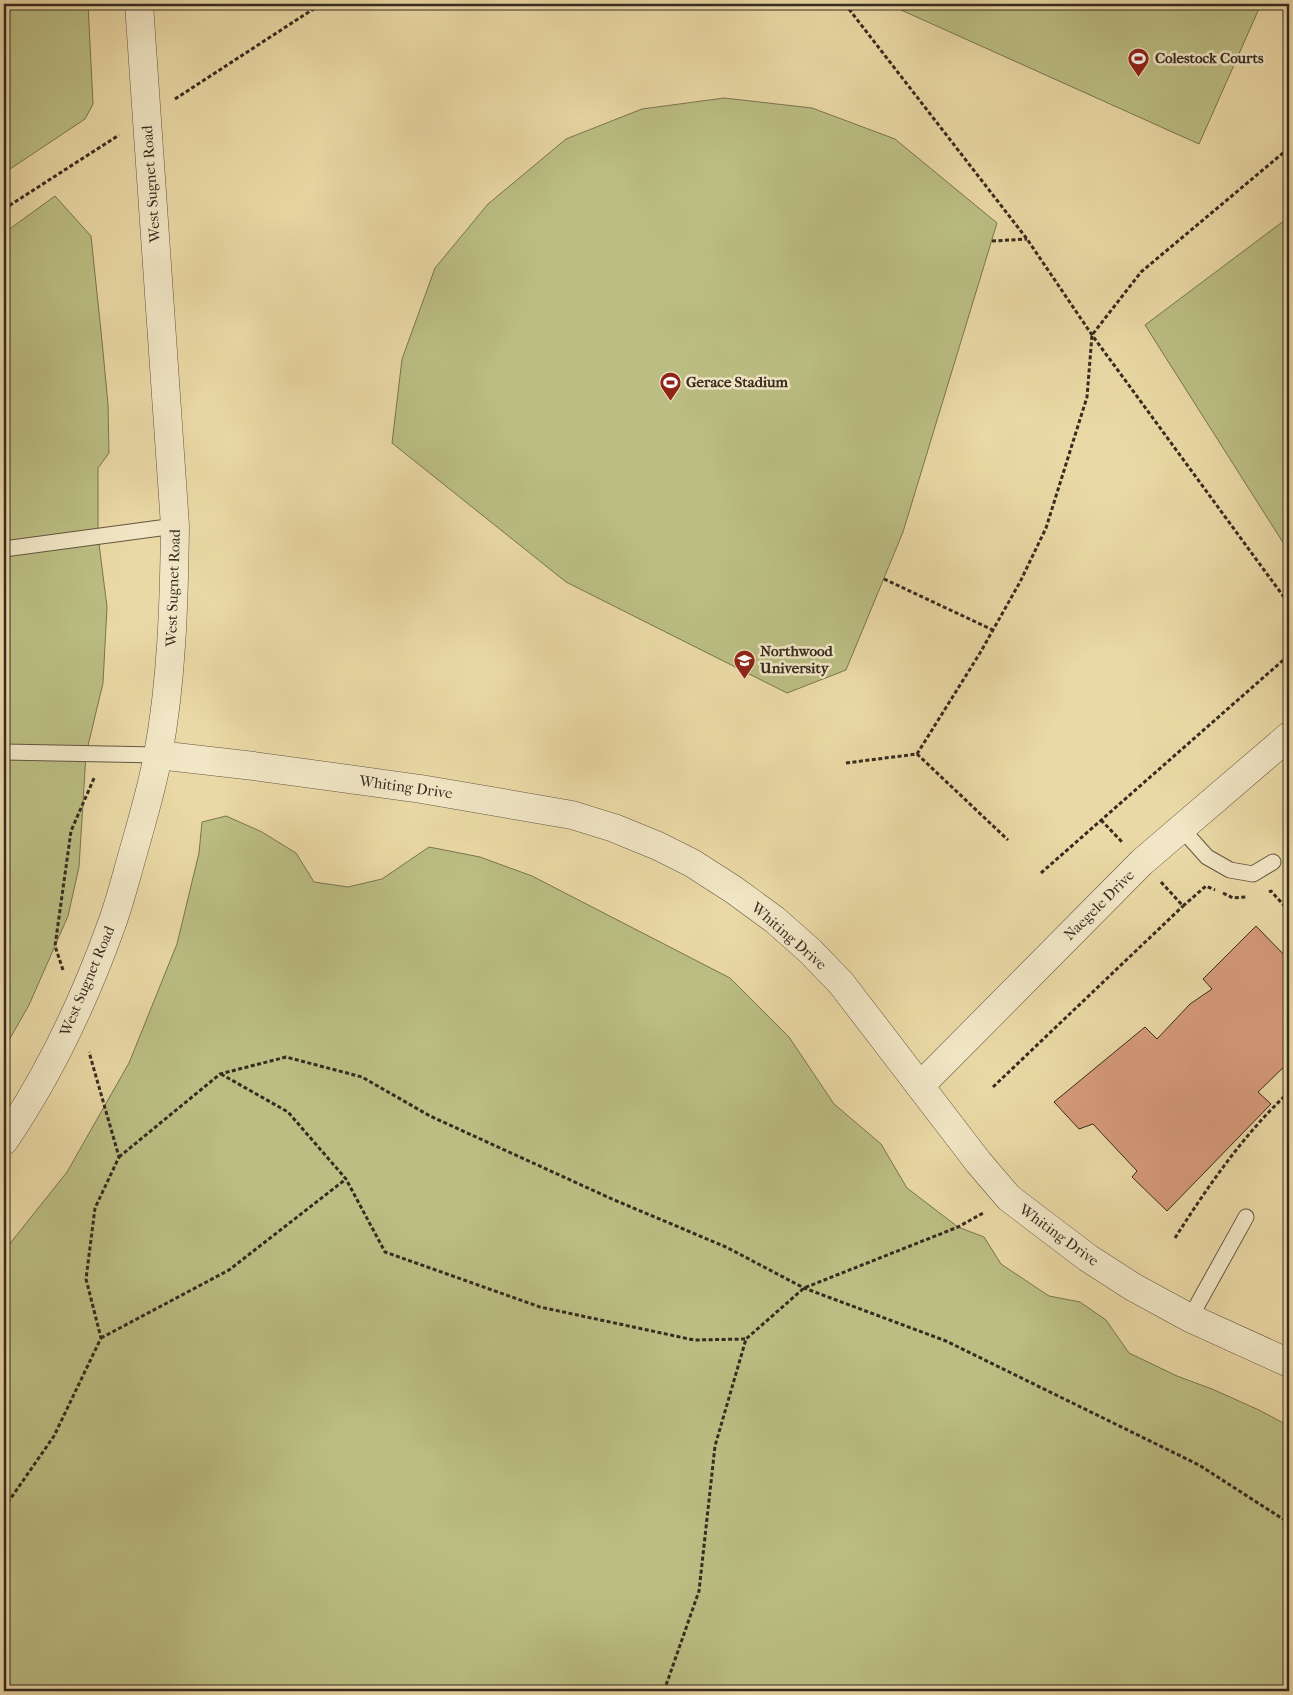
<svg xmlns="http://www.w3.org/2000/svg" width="1293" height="1695" viewBox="0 0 1293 1695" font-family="'IM FELL French Canon',serif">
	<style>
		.green { fill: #bbbe83; stroke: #797452 }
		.building { fill: #d69a7a; stroke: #372b20 }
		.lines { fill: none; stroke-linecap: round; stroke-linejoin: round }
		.lane-casing { stroke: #645642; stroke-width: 17 }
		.street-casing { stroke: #645642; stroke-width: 29 }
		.path { stroke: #372b20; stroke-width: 3; stroke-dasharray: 4 2.5; stroke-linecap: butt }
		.lane { stroke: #f1e6c5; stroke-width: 15 }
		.street { stroke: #f1e6c5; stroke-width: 28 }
		.labels { text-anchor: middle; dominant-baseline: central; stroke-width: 5; stroke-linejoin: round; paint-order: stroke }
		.poi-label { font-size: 15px; font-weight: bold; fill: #372b20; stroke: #f1e6c5; text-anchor: start }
		.street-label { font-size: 15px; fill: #372b20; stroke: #f1e6c5 }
	</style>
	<rect width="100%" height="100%" fill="#ead9a6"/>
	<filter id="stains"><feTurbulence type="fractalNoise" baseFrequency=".004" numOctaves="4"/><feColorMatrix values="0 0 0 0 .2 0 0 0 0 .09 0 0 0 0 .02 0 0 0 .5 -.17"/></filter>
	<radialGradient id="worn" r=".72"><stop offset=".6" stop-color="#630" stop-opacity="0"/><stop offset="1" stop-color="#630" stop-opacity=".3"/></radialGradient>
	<g class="green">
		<polygon points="4,4 88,4 93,104 85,119 4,173"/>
		<polygon points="903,4 1261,4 1199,144 901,10"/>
		<polygon points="724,98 812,108 895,139 997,223 903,532 846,670 787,693 566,582 392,443 402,359 435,268 488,204 566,139 642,109"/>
		<polygon points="55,196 91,236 102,341 108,404 109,453 98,468 98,536 107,607 103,683 86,754 79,867 68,916 29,1005 4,1049 4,233"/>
		<polygon points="1289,217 1289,552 1145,325"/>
		<polygon points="226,816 262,832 296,853 314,882 348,887 382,879 429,847 480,857 532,876 730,978 789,1037 834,1104 881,1144 907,1188 958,1227 984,1237 1001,1264 1049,1296 1080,1302 1106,1320 1129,1353 1177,1376 1212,1389 1259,1410 1289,1426 1289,1691 4,1691 4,1251 67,1172 129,1063 177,944 199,853 202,822"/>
	</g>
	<polygon class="building" points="1256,926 1289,960 1289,1049 1285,1054 1289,1058 1289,1062 1258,1092 1271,1104 1167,1211 1132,1177 1137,1171 1093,1124 1079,1129 1054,1102 1145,1027 1157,1039 1190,1004 1212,989 1203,979"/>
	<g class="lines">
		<defs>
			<g id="lane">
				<polyline points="4,549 175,526"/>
				<polyline points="4,752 158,755"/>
				<polyline points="1181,828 1207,857 1230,870 1253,874 1273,862"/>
				<polyline points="1190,1318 1246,1217"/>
			</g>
			<g id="street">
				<polyline points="158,755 254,766 421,789 572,815 614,828 658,846 692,863 734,890 775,920 810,951 841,983 979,1163 1009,1198 1088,1258 1133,1287 1190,1318 1289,1363"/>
				<polyline points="920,1086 1142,862 1289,736"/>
				<path d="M4 1141C49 1075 84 1001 111 926 120 902 126 877 133 853 142 821 152 788 158 755 172 679 174 602 175 526L139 4"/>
			</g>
		</defs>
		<use href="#lane" class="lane-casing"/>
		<use href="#street" class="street-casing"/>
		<g class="path">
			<polyline points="845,4 1027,239 1092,335 1289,604"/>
			<polyline points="175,99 321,4"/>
			<polyline points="4,209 119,135"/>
			<polyline points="992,241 1027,239"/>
			<polyline points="884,579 993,630"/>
			<polyline points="917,754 1008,840"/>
			<polyline points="846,763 917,754 980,653 1020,582 1046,528 1087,397 1092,335 1141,272 1289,148"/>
			<polyline points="1101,820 1123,843"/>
			<polyline points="1041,873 1289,655"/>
			<polyline points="1161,882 1183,906 1206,886 1215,890"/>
			<polyline points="1269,892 1271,891 1289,911"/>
			<polyline points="1223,893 1233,898 1246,897"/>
			<polyline points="63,970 55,946 71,831 95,776"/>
			<polyline points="221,1074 288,1112 346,1179 385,1252 540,1307 694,1340 746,1339"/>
			<polyline points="993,1087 1183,906"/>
			<polyline points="119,1157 220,1074 286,1057 362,1077 430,1116 612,1199 726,1247 804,1288 946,1341 1199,1465 1289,1523"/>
			<path d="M1175 1238C1208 1186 1244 1134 1289 1092"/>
			<polyline points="101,1338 229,1270 346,1179"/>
			<polyline points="4,1508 54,1436 101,1338 86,1279 95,1208 119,1157 89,1052"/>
			<polyline points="664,1691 699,1591 715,1446 746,1339 804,1288 958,1227 985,1212"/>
		</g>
		<use href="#lane" class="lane"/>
		<use href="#street" class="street"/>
	</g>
	<defs>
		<symbol id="stadium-pin" viewBox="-11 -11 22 30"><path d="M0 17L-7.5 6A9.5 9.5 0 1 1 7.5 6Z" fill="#8f2418" stroke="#f1e6c5"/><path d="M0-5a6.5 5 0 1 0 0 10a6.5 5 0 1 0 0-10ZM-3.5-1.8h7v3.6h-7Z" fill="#fff"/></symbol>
		<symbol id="university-pin" viewBox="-11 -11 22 30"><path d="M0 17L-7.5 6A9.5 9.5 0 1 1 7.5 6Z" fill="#8f2418" stroke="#f1e6c5"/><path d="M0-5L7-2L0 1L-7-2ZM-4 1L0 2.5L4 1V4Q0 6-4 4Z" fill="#fff"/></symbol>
	</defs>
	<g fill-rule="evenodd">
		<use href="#stadium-pin" x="1126" y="46" width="25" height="34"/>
		<use href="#stadium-pin" x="658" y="370" width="25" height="34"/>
		<use href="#university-pin" x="732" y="648" width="25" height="34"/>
	</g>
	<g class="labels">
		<g class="poi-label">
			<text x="1155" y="58">Colestock Courts</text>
			<text x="686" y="382">Gerace Stadium</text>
			<text x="760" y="651">Northwood<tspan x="760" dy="17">University</tspan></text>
		</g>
		<g class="street-label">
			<text transform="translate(151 184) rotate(-94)">West Sugnet Road</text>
			<text transform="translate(173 588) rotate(-88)">West Sugnet Road</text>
			<text transform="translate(406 787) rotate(8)">Whiting Drive</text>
			<text transform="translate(1099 905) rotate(-45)">Naegele Drive</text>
			<text transform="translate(789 936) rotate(41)">Whiting Drive</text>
			<text transform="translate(87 981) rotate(-67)">West Sugnet Road</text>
			<text transform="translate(1059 1235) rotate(36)">Whiting Drive</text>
		</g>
	</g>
	<rect width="1293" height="1695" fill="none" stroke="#ead9a6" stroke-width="20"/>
	<rect x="5" y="5" width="1283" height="1685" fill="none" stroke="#372b20" stroke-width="2.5"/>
	<rect x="10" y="10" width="1273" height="1675" fill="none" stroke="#372b20"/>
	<rect width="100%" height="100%" filter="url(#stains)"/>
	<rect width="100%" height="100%" fill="url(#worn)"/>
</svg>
